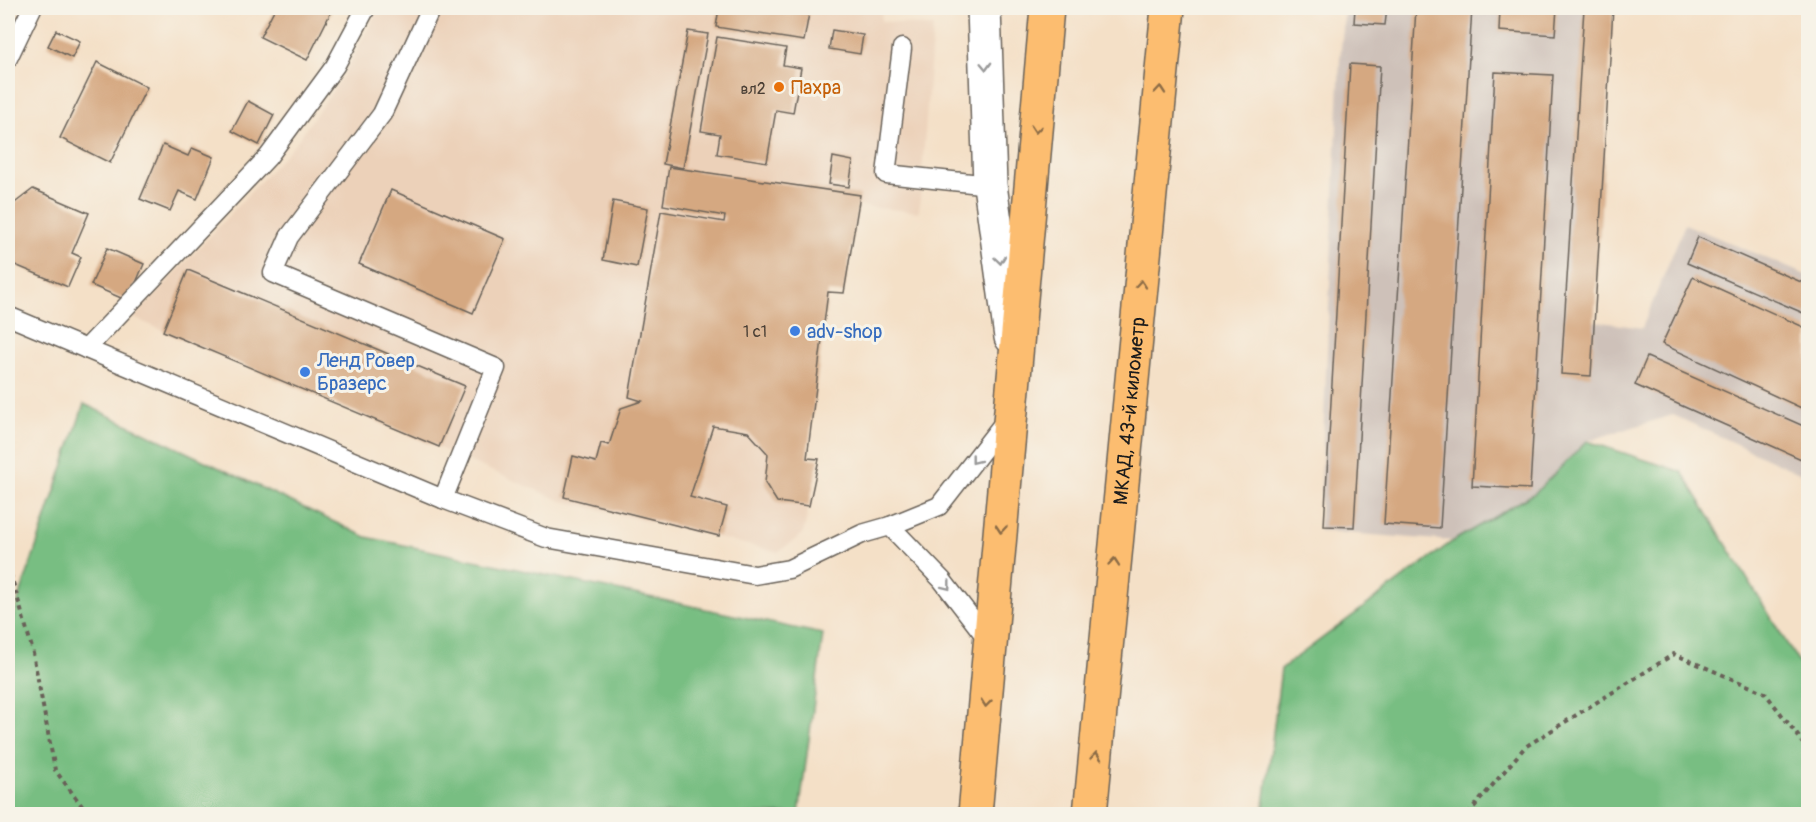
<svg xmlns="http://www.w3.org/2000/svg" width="1816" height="822" viewBox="0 0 1816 822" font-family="Pangolin,sans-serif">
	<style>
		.built { fill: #ecd1b9 }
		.industrial { fill: #cec1b9 }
		.forest { fill: #78be82; stroke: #4a6d4f; stroke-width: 1.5 }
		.building { fill: #d5a881 }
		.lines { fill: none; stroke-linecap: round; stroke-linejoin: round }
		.service-casing { stroke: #686158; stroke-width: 21 }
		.minor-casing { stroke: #686158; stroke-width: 36 }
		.trunk-casing { stroke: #686158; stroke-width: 36 }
		.path { stroke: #686158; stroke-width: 4; stroke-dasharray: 4.5 4.5; stroke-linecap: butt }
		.service { stroke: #fff; stroke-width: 18 }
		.minor { stroke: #fff; stroke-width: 33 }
		.trunk { stroke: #fcbd6f; stroke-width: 33 }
		.oneway { stroke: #999 }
		.oneway2 { stroke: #8c6c46 }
		.food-dot { fill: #e8710a; stroke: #f7f3e8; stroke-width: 2 }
		.shop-dot { fill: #3f7fe0; stroke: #f7f3e8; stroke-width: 2 }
		.labels { text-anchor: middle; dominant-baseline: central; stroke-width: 6; stroke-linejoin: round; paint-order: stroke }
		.number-label { font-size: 16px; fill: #4a3f35 }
		.food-label { font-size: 20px; fill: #c56008; stroke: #f7f3e8; text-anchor: start }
		.shop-label { font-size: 20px; fill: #366cbe; stroke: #f7f3e8; text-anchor: start }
		.street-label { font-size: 20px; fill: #1c1c1c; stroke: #f7f3e8 }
	</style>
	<rect width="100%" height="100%" fill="#f7f3e8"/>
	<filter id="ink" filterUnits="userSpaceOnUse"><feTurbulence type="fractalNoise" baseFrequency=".0167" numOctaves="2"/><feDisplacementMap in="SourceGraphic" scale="12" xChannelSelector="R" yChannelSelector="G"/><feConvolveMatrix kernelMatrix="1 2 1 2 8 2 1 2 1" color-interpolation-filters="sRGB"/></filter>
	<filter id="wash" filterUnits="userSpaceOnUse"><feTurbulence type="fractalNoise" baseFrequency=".008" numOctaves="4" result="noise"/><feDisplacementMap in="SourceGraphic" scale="24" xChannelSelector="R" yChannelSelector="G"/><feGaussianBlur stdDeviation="1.35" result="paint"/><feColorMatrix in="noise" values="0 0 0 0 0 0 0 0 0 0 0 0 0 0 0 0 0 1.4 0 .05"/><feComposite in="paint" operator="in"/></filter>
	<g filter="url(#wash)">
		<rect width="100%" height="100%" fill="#f4e0c7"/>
		<polygon class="built" points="379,8 882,8 881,21 933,27 919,212 858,206 844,293 828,292 807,458 819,459 803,534 778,552 562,501 134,318 295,144 343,76"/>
		<polygon class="industrial" points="1345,8 1613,8 1594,321 1642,328 1685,224 1808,276 1808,477 1673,415 1587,441 1535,493 1453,541 1319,531 1340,59"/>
		<g class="forest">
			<polygon points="84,404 366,537 823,634 799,814 8,814 8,631"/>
			<polygon points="1587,441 1682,472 1808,678 1808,814 1263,814 1281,669 1453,541 1535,493"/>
		</g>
		<g id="blocks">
			<g class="building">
				<polygon points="275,8 333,8 307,60 260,37"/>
				<polygon points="719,8 810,8 804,41 716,27"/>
				<polygon points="1355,8 1387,8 1385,25 1354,23"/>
				<polygon points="1416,8 1472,8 1440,528 1384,524"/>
				<polygon points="1500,8 1557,8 1555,35 1499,31"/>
				<polygon points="1584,8 1613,8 1591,376 1561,374"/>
				<polygon points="56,30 80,41 72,58 48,46"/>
				<polygon points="832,30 863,35 860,54 829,49"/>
				<polygon points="688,31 708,34 683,168 663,164"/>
				<polygon points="717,37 786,48 783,65 801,68 793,113 776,110 767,162 717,154 720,134 701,131"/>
				<polygon points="97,62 147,87 110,163 60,138"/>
				<polygon points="1350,64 1380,66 1354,527 1324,526"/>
				<polygon points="1495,72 1553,75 1530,489 1472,486"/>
				<polygon points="248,101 274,115 259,145 232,131"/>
				<polygon points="163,145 188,156 192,148 214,157 197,199 179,191 170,211 140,199"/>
				<polygon points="833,157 853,161 849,187 829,184"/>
				<polygon points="669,167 860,195 844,293 828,292 807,458 819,459 809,506 777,502 765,483 768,454 748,432 713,426 690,497 727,507 719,536 564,497 573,456 596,462 601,443 609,445 621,408 642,401 629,397 661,211 724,222 725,216 663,205"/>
				<polygon points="33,189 89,213 72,253 81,257 68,287 8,262 8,208"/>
				<polygon points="391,190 505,239 473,313 359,264"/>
				<polygon points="613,201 648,208 637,267 603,260"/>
				<polygon points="1698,237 1808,285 1808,315 1687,263"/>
				<polygon points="107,248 144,264 128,301 91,285"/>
				<polygon points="188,270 465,386 439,447 163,331"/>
				<polygon points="1693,277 1808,329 1808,411 1662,344"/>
				<polygon points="1647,357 1808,428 1808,462 1635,385"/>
			</g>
		</g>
	</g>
	<g filter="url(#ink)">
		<use href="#blocks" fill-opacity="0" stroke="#686158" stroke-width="1.5"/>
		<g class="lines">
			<defs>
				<g id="service">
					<polyline points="431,8 382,114 289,237 273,273 496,368 443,499"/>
					<polyline points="902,48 886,174 990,185"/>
					<polyline points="8,58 32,8"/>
					<polyline points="8,316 443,499 546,538 755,575 789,569 862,534 890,526"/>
					<polyline points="86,349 268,157 335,66 366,8"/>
					<polyline points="989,641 942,580 890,526 939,506 1006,420"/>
				</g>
				<polyline id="minor" points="984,8 990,185 1011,337"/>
				<g id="trunk">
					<polyline points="975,814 1047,8"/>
					<path id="s1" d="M1090 814 1168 8"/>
				</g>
			</defs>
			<use href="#service" class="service-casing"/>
			<use href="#minor" class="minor-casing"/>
			<use href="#trunk" class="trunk-casing"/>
			<g class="path">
				<polyline points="8,565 32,648 55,770 88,814"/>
				<polyline points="1468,814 1525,747 1674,654 1765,693 1808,749"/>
			</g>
			<use href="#service" class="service"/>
			<use href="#minor" class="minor"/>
			<use href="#trunk" class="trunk"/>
		</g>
		<defs><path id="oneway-chevron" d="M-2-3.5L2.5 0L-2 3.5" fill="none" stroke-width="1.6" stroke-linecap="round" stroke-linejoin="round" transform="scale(1.5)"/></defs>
		<g class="oneway">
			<use href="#oneway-chevron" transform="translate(986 66) rotate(88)"/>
			<use href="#oneway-chevron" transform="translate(1000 260) rotate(82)"/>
			<use href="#oneway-chevron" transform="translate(975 460) rotate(128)"/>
			<use href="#oneway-chevron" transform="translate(947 586) rotate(52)"/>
		</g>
		<g class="oneway2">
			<use href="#oneway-chevron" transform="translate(1160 90) rotate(-85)"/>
			<use href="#oneway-chevron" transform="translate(1036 129) rotate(95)"/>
			<use href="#oneway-chevron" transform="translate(1141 284) rotate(-85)"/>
			<use href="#oneway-chevron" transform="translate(1001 529) rotate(95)"/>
			<use href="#oneway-chevron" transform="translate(1114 562) rotate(-85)"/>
			<use href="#oneway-chevron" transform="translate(986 703) rotate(96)"/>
			<use href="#oneway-chevron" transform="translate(1096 756) rotate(-85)"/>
		</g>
	</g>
	<circle class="food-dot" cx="779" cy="87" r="6"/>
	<g class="shop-dot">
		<circle cx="795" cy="331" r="6"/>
		<circle cx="305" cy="372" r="6"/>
	</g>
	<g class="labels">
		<g class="number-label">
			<text x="753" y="89">вл2</text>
			<text x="755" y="332">1 с1</text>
		</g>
		<g class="food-label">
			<text x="791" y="87">Пахра</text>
		</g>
		<g class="shop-label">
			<text x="807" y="331">adv-shop</text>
			<text x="317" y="360">Ленд Ровер<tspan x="317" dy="23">Бразерс</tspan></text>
		</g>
		<g class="street-label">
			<text stroke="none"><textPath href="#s1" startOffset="405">МКАД, 43-й километр</textPath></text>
		</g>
	</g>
	<rect width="1816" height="822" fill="none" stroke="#f7f3e8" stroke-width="30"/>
</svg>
